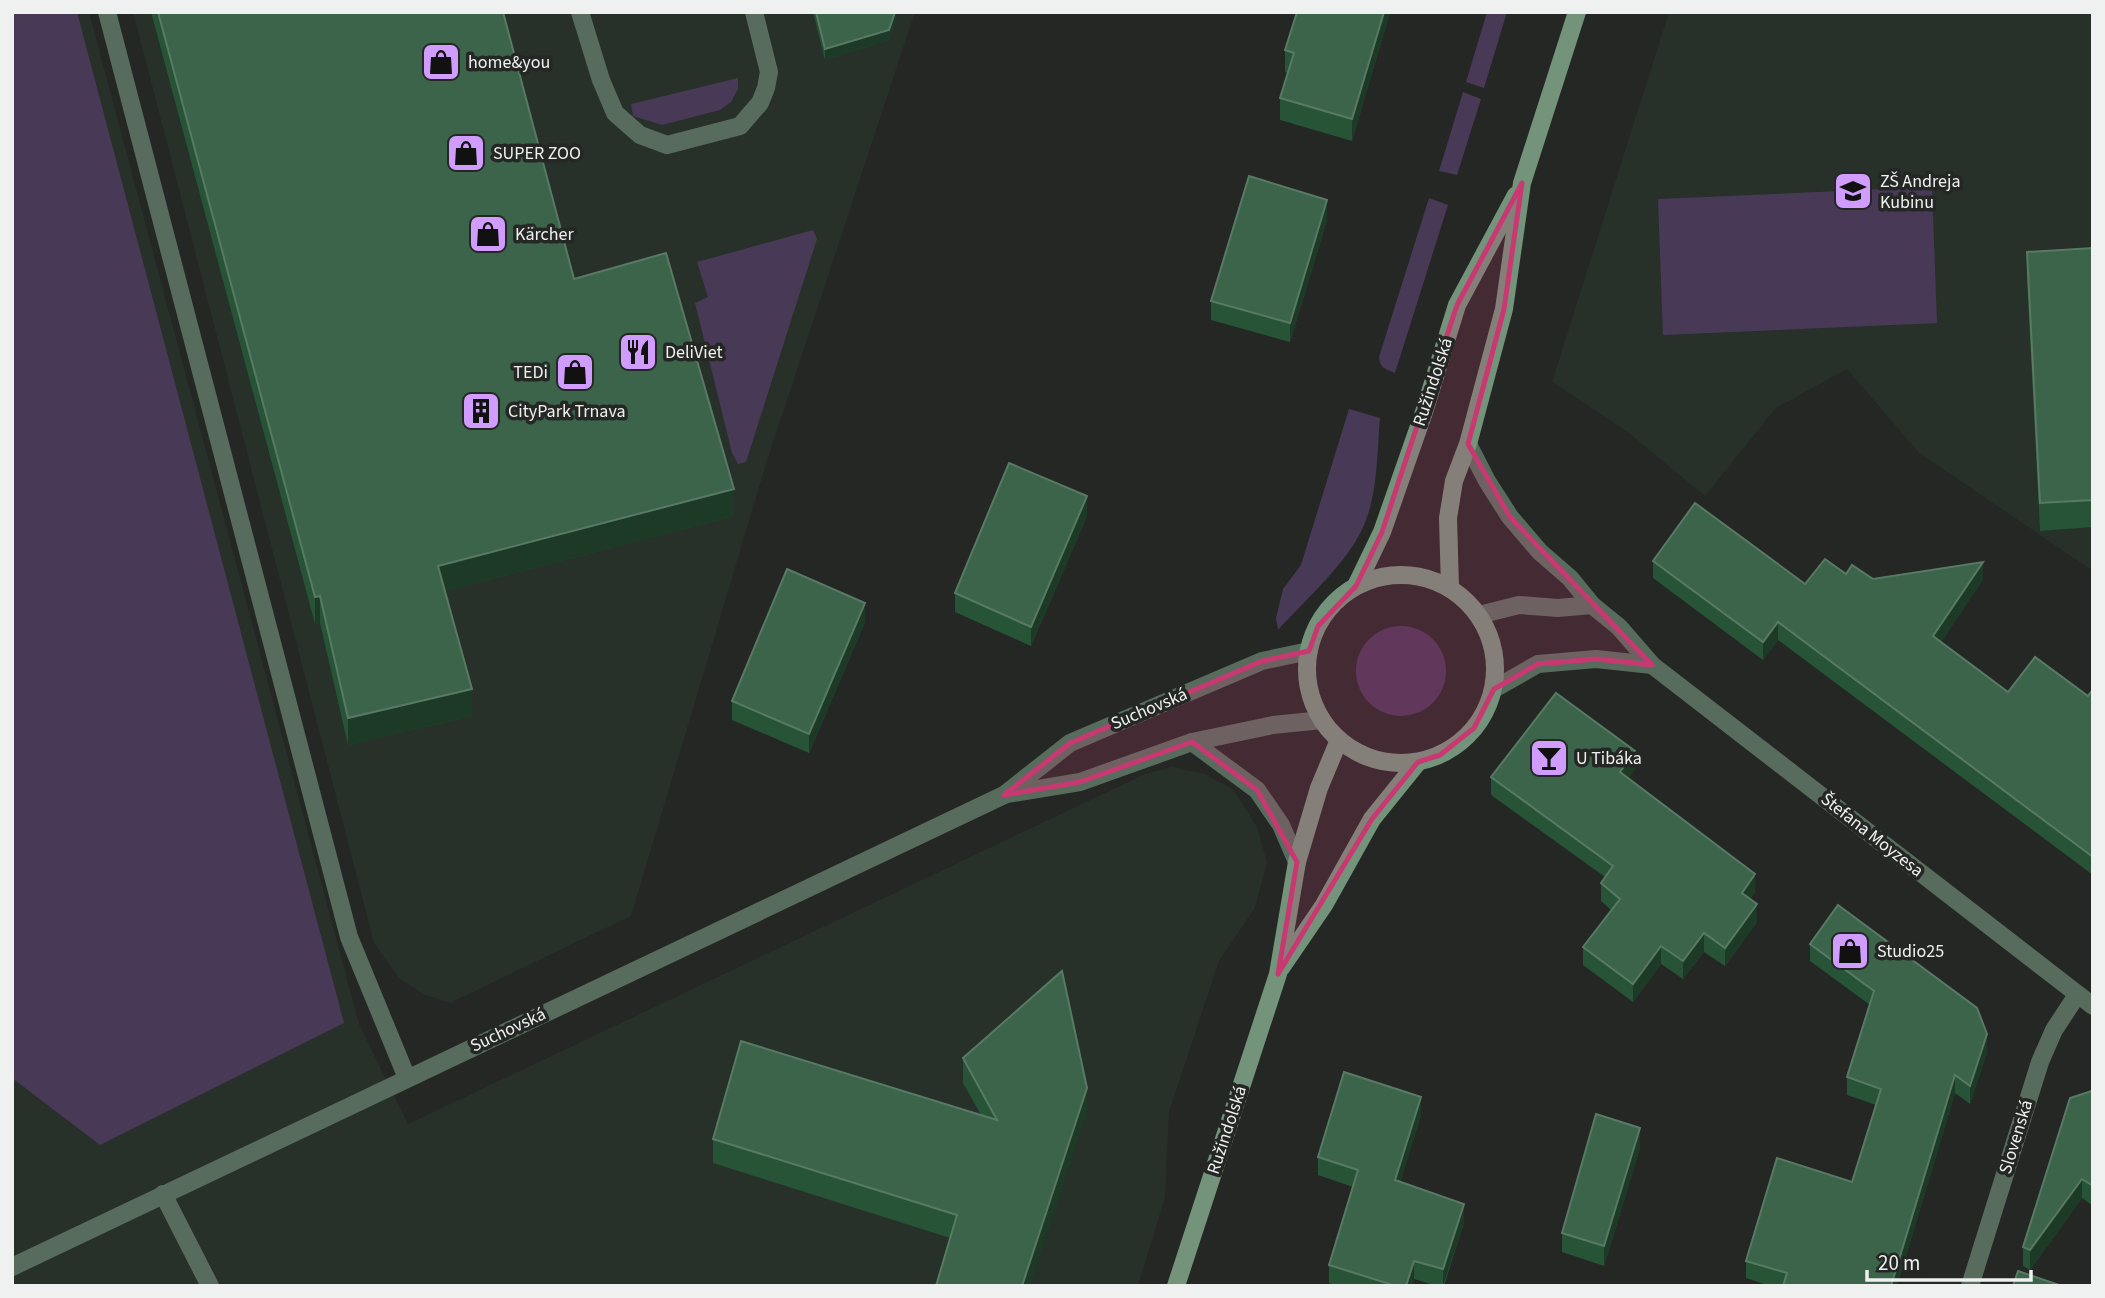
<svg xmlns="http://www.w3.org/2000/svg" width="2105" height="1298" viewBox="0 0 2105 1298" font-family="'Source Sans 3',sans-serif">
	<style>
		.built { fill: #273029 }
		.green { fill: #483957 }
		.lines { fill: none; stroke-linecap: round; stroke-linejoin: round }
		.service { stroke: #586c5d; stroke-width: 18 }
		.minor { stroke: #586c5d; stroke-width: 18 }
		.tertiary { stroke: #586c5d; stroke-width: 18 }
		.secondary { stroke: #74937b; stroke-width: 18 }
		.wall { fill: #275336 }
		.shaded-wall { fill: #1d3a26 }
		.building { fill: #3c644a; stroke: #587a64; stroke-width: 2 }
		.marked { fill: #c93971; fill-opacity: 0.2; stroke: #c93971; stroke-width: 5; stroke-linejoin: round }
		.labels { text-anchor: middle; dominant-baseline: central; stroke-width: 7; stroke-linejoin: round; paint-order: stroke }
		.poi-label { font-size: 18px; fill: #eef1ef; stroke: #242724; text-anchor: start }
		.street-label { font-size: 18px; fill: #eef1ef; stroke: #242724 }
	</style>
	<rect width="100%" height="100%" fill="#242724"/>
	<g class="built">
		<polygon points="12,12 89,12 359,1024 408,1124 1145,774 1172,767 1205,774 1234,790 1257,827 1267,862 1255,908 1219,961 1169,1112 1165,1197 1138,1286 12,1286"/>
		<polygon points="133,12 915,12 767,461 631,916 450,1003 425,995 398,977 374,943"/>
		<polygon points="1669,12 2093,12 2093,571 1919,453 1847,369 1776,408 1705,496 1630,434 1552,382"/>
	</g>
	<g class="green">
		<polygon points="12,12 77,12 344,1023 100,1145 12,1078"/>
		<polygon points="1487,12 1507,12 1484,88 1466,82"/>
		<polygon points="738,78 738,89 731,102 720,110 662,125 633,116 631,104"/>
		<polygon points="1463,92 1481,99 1457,175 1439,171"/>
		<polygon points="1932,187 1937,323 1663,335 1658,199"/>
		<path d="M1429 198 1448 205 1395 373C1385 369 1380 368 1379 357Z"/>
		<polygon points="813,230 817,239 746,462 738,464 732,453 695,303 708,297 697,262"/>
		<path d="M1349 409 1380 418C1377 452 1378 493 1364 525 1348 563 1305 600 1278 630L1276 618 1283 589 1301 565Z"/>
		<circle cx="1401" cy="671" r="45"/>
	</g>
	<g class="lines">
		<g class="service">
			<polyline points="107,12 349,937 407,1078"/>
			<polyline points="580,12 601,80 615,113 640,135 667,145 740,126 760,103 766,88 769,72 754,12"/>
			<polyline points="163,1194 210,1286"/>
		</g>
		<g class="minor">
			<polyline points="1468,444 1487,481 1510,517 1540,552 1570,578 1592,605 1619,627 1652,665 2093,1006"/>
			<polyline points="1479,615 1519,605 1558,608 1592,605"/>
			<polyline points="1494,689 1538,664 1596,659 1652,665"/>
			<polyline points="1970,1286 2040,1062 2054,1030 2077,995"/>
		</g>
		<g class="tertiary">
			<polyline points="1192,742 1257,790 1281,825 1297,862"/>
			<polyline points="1007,794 1080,782 1192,742 1273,725 1322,720"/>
			<polyline points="12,1267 1004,795 1070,743 1262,661 1309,651"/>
		</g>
		<g class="secondary">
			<circle cx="1401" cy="669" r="94"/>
			<polyline points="1356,586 1382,532 1424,412 1457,305 1516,195"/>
			<polyline points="1450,588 1448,518 1454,481 1468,444 1504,309 1522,183 1577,12"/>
			<polyline points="1281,968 1324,905 1372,819 1418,762"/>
			<polyline points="1176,1286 1278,974 1297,862 1319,788 1339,740"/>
		</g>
	</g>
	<g class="wall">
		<polygon points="151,12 503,12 574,279 734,516 445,591 472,716 348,745 320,623 315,624"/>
		<polygon points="813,12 898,12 889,40 825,60"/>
		<polygon points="1297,12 1390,12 1352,141 1280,120 1280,98 1288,73 1285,72 1285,50"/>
		<polygon points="1327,220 1290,342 1211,320 1211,301"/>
		<polygon points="2093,248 2093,527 2040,531 2027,279 2027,252"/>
		<polygon points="1087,516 1031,646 955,612 955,593"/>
		<polygon points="1653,561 1805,584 1873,579 1983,579 1941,642 2008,692 2088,696 2093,689 2093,875 1778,640 1763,660 1653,578"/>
		<polygon points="865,622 809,753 732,720 732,701"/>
		<polygon points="1635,769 1628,778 1755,892 1750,899 1757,922 1725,966 1704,952 1683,979 1661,964 1633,1002 1583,965 1583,947 1611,910 1601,901 1601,883 1605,877 1491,795 1491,777"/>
		<polygon points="1810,944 1987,1052 1970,1104 1955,1093 1897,1286 1770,1286 1746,1278 1746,1261 1852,1182 1876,1105 1847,1095 1847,1077 1870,1005 1810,961"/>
		<polygon points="963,1058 1087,1113 950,1238 713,1163 713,1139 981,1115 963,1083"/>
		<polygon points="2093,1092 2093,1206 2082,1198 2030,1270 2023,1266 2023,1247"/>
		<polygon points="1421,1115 1400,1182 1464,1222 1444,1286 1437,1286 1414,1279 1412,1286 1337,1286 1329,1283 1329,1265 1353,1187 1318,1175 1318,1157"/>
		<polygon points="1640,1148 1604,1266 1562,1252 1562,1233"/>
	</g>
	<g class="shaded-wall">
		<polygon points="895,12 898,12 889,40 825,60 825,49"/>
		<polygon points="1384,12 1390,12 1352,141 1352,119"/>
		<polygon points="1327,200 1327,220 1290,342 1290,323"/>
		<polygon points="734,489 734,516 438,593 438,566"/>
		<polygon points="1087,496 1087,516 1031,646 1031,627"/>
		<polygon points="1983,562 1983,579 1933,654 1933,636"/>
		<polygon points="320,596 320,623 315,624 315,597"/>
		<polygon points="865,603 865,622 809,753 809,734"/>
		<polygon points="1778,622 1778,640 1763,660 1763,642"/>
		<polygon points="472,689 472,716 348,745 348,718"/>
		<polygon points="1635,751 1635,769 1620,790 1620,772"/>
		<polygon points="1755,874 1755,892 1742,911 1742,893"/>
		<polygon points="1757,904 1757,922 1725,966 1725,948"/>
		<polygon points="1704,933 1704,952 1683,979 1683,961"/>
		<polygon points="1661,946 1661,964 1633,1002 1633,984"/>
		<polygon points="1987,1034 1987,1052 1970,1104 1970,1086"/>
		<polygon points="1955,1075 1955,1093 1897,1286 1891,1286"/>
		<polygon points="1087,1088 1087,1113 1030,1286 1022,1286"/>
		<polygon points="1421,1097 1421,1115 1395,1199 1395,1180"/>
		<polygon points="1640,1128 1640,1148 1604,1266 1604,1246"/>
		<polygon points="2082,1179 2082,1198 2030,1270 2030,1250"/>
		<polygon points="1464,1204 1464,1222 1443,1286 1443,1269"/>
		<polygon points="1414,1261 1414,1279 1412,1286 1406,1286"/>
	</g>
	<g class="building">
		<polygon points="158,12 503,12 574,279 666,253 734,489 438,566 472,689 348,718 320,596 315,597"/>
		<polygon points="816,12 895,12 889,30 825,49"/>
		<polygon points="1297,12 1384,12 1352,119 1280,98 1294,53 1285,50"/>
		<polygon points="1249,176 1327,200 1290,323 1211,301"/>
		<polygon points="2093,248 2093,500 2040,503 2027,252"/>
		<polygon points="1009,463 1087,496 1031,627 955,593"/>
		<polygon points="1695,503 1805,584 1825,559 1846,574 1852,565 1873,579 1983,562 1933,636 2008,692 2035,657 2088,696 2093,689 2093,857 1778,622 1763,642 1653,561"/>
		<polygon points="787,569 865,603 809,734 732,701"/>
		<polygon points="1556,693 1635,751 1620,772 1755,874 1742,893 1757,904 1725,948 1704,933 1683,961 1661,946 1633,984 1583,947 1620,899 1601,883 1613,866 1491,777"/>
		<polygon points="1838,905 1977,1008 1987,1034 1970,1086 1955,1075 1891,1286 1783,1286 1787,1273 1746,1261 1777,1158 1852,1182 1881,1089 1847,1077 1874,991 1810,944"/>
		<polygon points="1062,971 1087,1088 1022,1286 936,1286 957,1215 713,1139 741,1041 997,1120 963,1058"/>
		<polygon points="1344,1072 1421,1097 1395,1180 1464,1204 1443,1269 1414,1261 1406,1286 1396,1286 1329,1265 1358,1170 1318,1157"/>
		<polygon points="2092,1091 2093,1092 2093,1186 2082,1179 2030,1250 2023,1247 2070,1098"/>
		<polygon points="1596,1114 1640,1128 1604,1246 1562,1233"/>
		<polygon points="2018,1271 2062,1286 2013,1286"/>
	</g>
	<path class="marked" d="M1522 183 1504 309 1468 444 1510 517 1652 665 1596 659 1538 664 1494 689 1474 728 1440 755 1418 762 1372 819 1278 974 1297 862 1257 790 1192 742 1080 782 1004 795 1070 743 1262 661 1309 651 1318 626 1356 586 1382 532 1457 305Z"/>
	<defs>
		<symbol id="shop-square" viewBox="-11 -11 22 22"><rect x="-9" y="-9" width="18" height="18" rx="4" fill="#d09dff" stroke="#242724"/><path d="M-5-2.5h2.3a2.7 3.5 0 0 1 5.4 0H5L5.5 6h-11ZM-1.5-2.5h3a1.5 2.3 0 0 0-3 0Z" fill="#111"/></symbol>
		<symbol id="school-square" viewBox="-11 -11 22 22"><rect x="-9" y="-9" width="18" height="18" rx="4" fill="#d09dff" stroke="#242724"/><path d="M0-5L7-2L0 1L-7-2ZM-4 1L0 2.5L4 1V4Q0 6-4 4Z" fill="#111"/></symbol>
		<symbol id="restaurant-square" viewBox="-11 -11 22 22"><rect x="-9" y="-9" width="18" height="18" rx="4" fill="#d09dff" stroke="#242724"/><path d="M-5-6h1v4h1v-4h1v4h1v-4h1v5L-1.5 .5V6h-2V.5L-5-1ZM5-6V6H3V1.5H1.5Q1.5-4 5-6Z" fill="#111"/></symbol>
		<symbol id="building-square" viewBox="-11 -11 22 22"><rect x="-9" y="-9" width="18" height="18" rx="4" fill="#d09dff" stroke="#242724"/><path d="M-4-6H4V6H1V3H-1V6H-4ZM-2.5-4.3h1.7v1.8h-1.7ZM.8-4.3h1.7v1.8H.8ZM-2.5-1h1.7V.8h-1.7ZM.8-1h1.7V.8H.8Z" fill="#111"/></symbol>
		<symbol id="bar-square" viewBox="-11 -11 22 22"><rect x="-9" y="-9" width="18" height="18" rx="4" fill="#d09dff" stroke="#242724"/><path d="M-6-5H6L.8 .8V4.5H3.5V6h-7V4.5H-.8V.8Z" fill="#111"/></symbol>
	</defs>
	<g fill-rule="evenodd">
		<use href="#shop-square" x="419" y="40" width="44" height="44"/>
		<use href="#shop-square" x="444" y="131" width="44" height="44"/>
		<use href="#school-square" x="1831" y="169" width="44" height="44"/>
		<use href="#shop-square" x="466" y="212" width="44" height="44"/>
		<use href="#restaurant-square" x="616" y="330" width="44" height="44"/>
		<use href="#shop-square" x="553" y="350" width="44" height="44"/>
		<use href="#building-square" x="459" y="389" width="44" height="44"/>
		<use href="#bar-square" x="1527" y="736" width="44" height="44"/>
		<use href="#shop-square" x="1828" y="929" width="44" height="44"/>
	</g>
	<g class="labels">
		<g class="poi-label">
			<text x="468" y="62">home&amp;you</text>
			<text x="493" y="153">SUPER ZOO</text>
			<text x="1880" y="181">ZŠ Andreja<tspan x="1880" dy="21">Kubinu</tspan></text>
			<text x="515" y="234">Kärcher</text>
			<text x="665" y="352">DeliViet</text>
			<text x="548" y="372" text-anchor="end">TEDi</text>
			<text x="508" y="411">CityPark Trnava</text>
			<text x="1576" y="758">U Tibáka</text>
			<text x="1877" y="951">Studio25</text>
		</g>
		<g class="street-label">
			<text transform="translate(1433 382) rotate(-72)">Ružindolská</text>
			<text transform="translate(1149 709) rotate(-23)">Suchovská</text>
			<text transform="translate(1872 835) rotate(38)">Štefana Moyzesa</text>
			<text transform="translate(508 1030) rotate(-25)">Suchovská</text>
			<text transform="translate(1227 1130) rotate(-72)">Ružindolská</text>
			<text transform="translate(2016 1137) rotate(-73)">Slovenská</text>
		</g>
	</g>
	<rect width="2105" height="1298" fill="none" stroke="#eef1ef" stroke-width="28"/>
	<path d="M1867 1270v10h164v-10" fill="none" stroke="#eef1ef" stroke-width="3.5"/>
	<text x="1878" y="1270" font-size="21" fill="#eef1ef" stroke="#242724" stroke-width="5" paint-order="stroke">20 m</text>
</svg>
